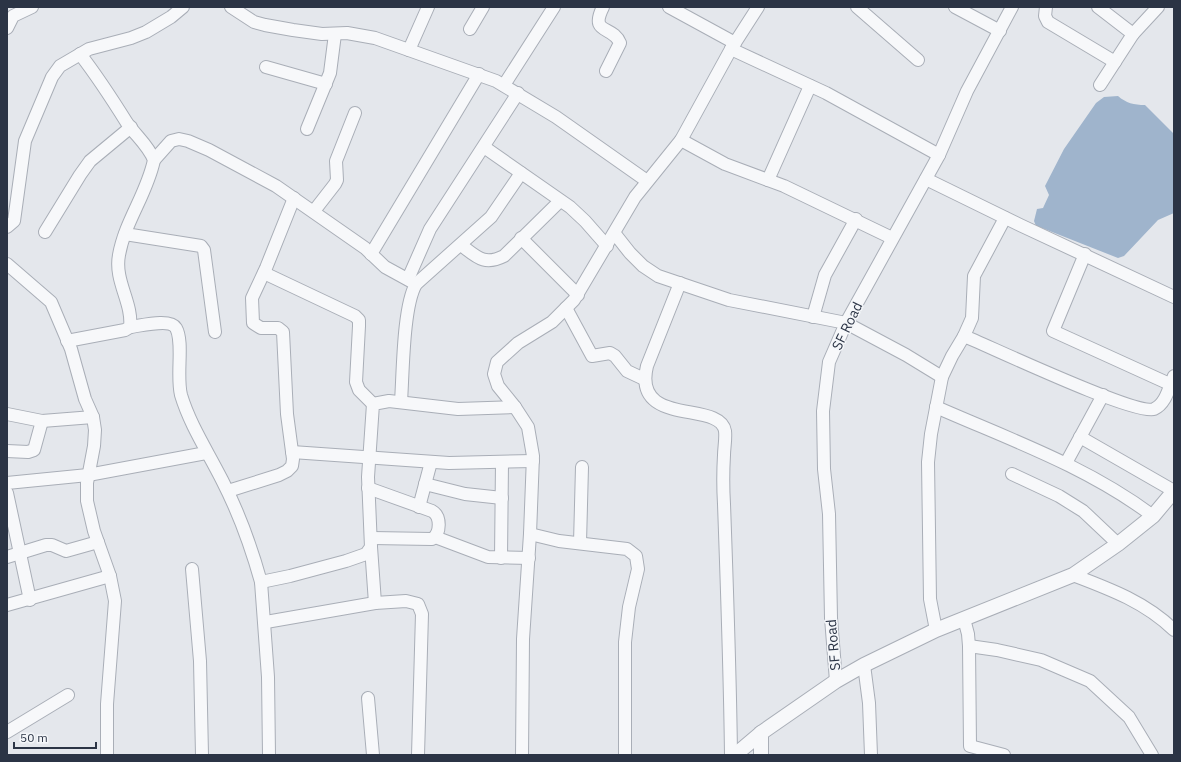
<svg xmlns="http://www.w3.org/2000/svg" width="1181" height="762" viewBox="0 0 1181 762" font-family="'IBM Plex Sans',sans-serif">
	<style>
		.water { fill: #9fb4cc }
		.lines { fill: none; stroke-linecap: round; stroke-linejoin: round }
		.minor-casing { stroke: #a9aeb7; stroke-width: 14 }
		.tertiary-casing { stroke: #a9aeb7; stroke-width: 16 }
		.minor { stroke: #f7f8fa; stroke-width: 12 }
		.tertiary { stroke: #f7f8fa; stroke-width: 14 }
		.labels { text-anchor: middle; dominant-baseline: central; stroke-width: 3; stroke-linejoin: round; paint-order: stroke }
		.street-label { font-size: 14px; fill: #2b3445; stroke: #f4f6f9 }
	</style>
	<rect width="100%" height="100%" fill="#e4e7ec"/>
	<path class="water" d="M1118 96C1126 103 1134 105 1145 105L1174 134V213L1158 220 1124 256 1118 258 1042 228 1036 226 1034 221 1037 209 1043 208 1049 195 1045 186 1064 149 1096 103 1104 97Z"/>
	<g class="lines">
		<defs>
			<g id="minor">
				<polyline points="231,7 254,22 265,25 293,30 322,34 347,33 375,38 496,81 556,117 647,181"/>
				<path d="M603 7C589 35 613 25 620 43L606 71"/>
				<polyline points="669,7 735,43"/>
				<polyline points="857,7 918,60"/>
				<polyline points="955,7 1000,31"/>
				<polyline points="1046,7 1045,16 1048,22 1115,62"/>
				<polyline points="1098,7 1133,34"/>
				<polyline points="7,28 13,16 32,7"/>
				<polyline points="470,29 483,7"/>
				<polyline points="731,49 826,93 939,155"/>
				<polyline points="409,50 428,7"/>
				<polyline points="266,67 326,84"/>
				<polyline points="504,85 554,7"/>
				<polyline points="1100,85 1133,34 1158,7"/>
				<polyline points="307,129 330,73 335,34"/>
				<polyline points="681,140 725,164 784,186 892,238"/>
				<polyline points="484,147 570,207 585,221 607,246"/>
				<polyline points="154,160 171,141 179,139 188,141 209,150 276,186 365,248 385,267 416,284"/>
				<polyline points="926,179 1020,225 1174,297"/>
				<polyline points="768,180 810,86"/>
				<polyline points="314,211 335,184 337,180 336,161 355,113"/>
				<polyline points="7,227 14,221 25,141 52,77 60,66 89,49 131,38 146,32 171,17 183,7"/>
				<polyline points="45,232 80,175 90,161 131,127"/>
				<polyline points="125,234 201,246 204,250 215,332"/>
				<polyline points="615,234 630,253 643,266 658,276 729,300 846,323 906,355 942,377"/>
				<polyline points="521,238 578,295"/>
				<path d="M461 245C477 257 484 266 504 256L560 201"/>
				<polyline points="371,254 479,74"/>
				<polyline points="1085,254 1053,331 1174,386"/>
				<polyline points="7,264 51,302 71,349 85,399 93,417 95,430 94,446 87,483 87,501 94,531 110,576 115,601 107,704 107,755"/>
				<polyline points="264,273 355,316 359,320 359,326 356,382 359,390 373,404"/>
				<polyline points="408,279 430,229 518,93"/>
				<path d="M680 283 647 366C632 428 720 400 725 431 726 439 724 448 724 455 723 472 723 488 724 504 727 587 730 671 731 755"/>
				<polyline points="566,308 592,356 610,353 615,356 627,371 644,379"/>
				<polyline points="813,317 825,275 856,219"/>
				<path d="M130 327C140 326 170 318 176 328 184 342 176 375 181 395 190 425 208 452 222 480 239 513 251 546 261 582L290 576 346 561 366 554 371 547 368 477 373 404 389 401 458 409 515 407"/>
				<polyline points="964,336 972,318 974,276 1005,218"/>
				<path d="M67 341 125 330 130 327C133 303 114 281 119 255 125 221 147 194 154 160 148 145 136 136 127 123 112 99 97 76 80 54"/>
				<path d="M401 402C403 373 403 306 416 284L491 217 521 173"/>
				<path d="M936 407C1011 440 1086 466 1153 516"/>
				<polyline points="7,414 42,421 93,417"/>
				<polyline points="1080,437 1174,491"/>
				<polyline points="7,451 28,452 34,450 42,421"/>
				<polyline points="292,452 449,463 533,461"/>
				<polyline points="1066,463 1103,395"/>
				<polyline points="1012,474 1059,496 1083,511 1118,544"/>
				<polyline points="7,483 88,475 206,453"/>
				<polyline points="425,484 465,494 502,498"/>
				<path d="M368 488 432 511C441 516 441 533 432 539L372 538"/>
				<polyline points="228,491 279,475 287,471 292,466 293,459 287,414 283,332 278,328 261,328 253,323 252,298 266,268 294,198"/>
				<polyline points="7,493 30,600"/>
				<polyline points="419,507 431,462"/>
				<polyline points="530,534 559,541 627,549 636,556 638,569 629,607 625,642 625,755"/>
				<polyline points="435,537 488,557 529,558"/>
				<polyline points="580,543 582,467"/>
				<polyline points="371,547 375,603"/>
				<polyline points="7,557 46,545 52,545 66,551 98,542"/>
				<polyline points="501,558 502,463"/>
				<polyline points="192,569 200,661 202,755"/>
				<path d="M1073 575C1110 589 1145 602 1174 630"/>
				<polyline points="261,582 268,677 269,755"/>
				<polyline points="7,605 110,576"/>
				<polyline points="964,619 968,634 969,646 970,746 1004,755"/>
				<polyline points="266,622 375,603 406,601 418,604 422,614 418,755"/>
				<path d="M936 630 930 599 928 462 931 434 942 377 952 356 964 336C991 347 1136 416 1154 409 1166 404 1169 387 1174 376"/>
				<polyline points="969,646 997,650 1041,660 1090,681 1129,717 1152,755"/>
				<polyline points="864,665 869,703 871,755"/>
				<polyline points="836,681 831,618 829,514 824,469 823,411 829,362 846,323 939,155 967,91 1012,7"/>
				<polyline points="368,698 373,755"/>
				<polyline points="7,732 68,695"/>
				<polyline points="522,755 523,639 530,534 533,456 528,427 515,407 498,386 494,374 497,362 518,343 552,322 574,300 635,197 681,140 731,49 758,7"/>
			</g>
			<g id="tertiary">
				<polyline points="761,733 761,755"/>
				<polyline points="735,755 761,733 836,681 864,665 936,630 1073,575 1118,544 1153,516 1174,491"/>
			</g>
		</defs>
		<use href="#minor" class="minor-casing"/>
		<use href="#tertiary" class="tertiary-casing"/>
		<use href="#minor" class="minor"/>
		<use href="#tertiary" class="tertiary"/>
	</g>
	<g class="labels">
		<g class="street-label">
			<text transform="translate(847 326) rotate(-64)">SF Road</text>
			<text transform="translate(833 645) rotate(-95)">SF Road</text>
		</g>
	</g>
	<rect width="1181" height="762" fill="none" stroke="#2b3445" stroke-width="16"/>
	<path d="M14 742v6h82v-6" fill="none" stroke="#2b3445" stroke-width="2"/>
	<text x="20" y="742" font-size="12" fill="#2b3445" stroke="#f4f6f9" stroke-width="3" paint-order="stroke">50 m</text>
</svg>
